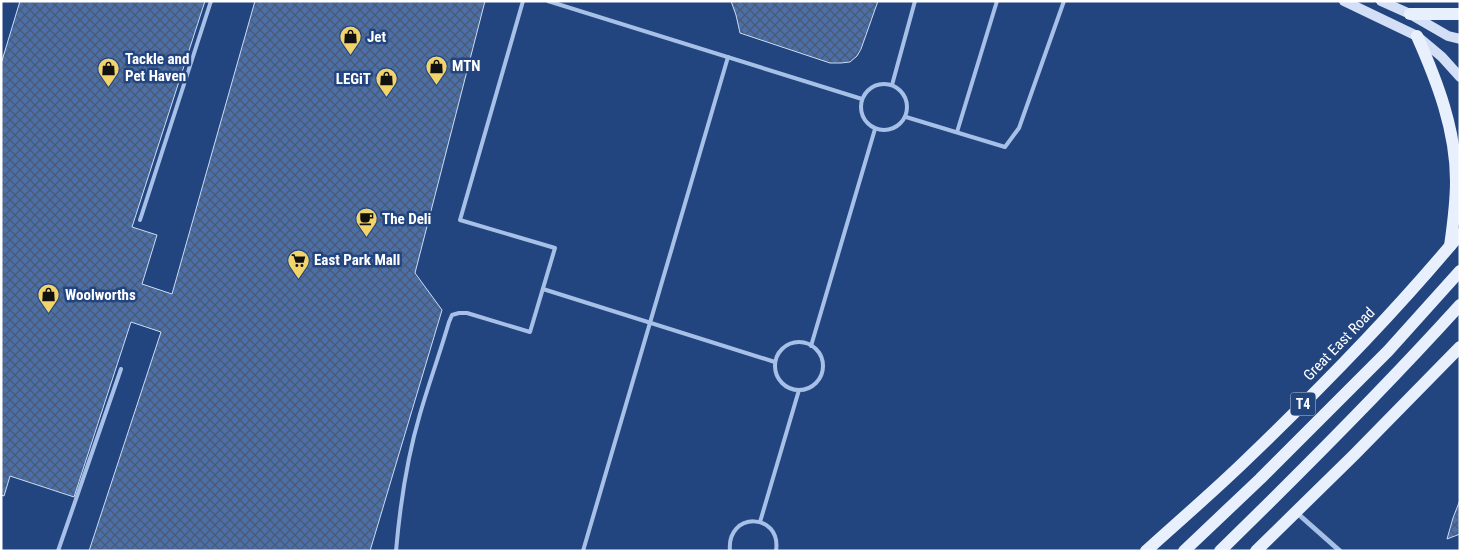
<svg xmlns="http://www.w3.org/2000/svg" width="1461" height="552" viewBox="0 0 1461 552" font-family="'Roboto Condensed',sans-serif">
	<style>
		.building { fill: url(#building-cross-hatch); stroke: #cbdcf5 }
		.lines { fill: none; stroke-linecap: round; stroke-linejoin: round }
		.lane { stroke: #a7c0e7; stroke-width: 4 }
		.street { stroke: #a7c0e7; stroke-width: 5 }
		.secondary { stroke: #d2dff6; stroke-width: 10 }
		.primary { stroke: #e9f0fd; stroke-width: 12 }
		.labels { text-anchor: middle; dominant-baseline: central; stroke-width: 5; stroke-linejoin: round; paint-order: stroke }
		.shield { fill: #224580; stroke: #bdc7d9; stroke-width: 1 }
		.shield-label { font-size: 14px; font-weight: bold; fill: #fff }
		.poi-label { font-size: 15px; font-weight: bold; fill: #fff; stroke: #224580; text-anchor: start }
		.street-label { font-size: 15px; fill: #fff; stroke: #224580 }
	</style>
	<defs>
		<pattern id="building-cross-hatch" width="8" height="8" patternUnits="userSpaceOnUse" patternTransform="scale(1.25)"><rect width="8" height="8" fill="#4b6fa9"/><path d="M0 0l8 8M0 8l8-8" fill="none" stroke="#4c5a71"/></pattern>
	</defs>
	<rect width="100%" height="100%" fill="#224580"/>
	<g class="building">
		<polygon points="20,1 205,1 132,227 157,235 142,284 172,294 255,1 485,1 415,273 442,310 370,551 89,551 161,332 131,322 74,497 10,476 4,496 1,495 1,64"/>
		<polygon points="731,1 878,1 861,49 857,56 850,62 841,63 830,63 740,33 736,15"/>
		<polygon points="1460,500 1460,534 1447,539 1453,518"/>
	</g>
	<g class="lines">
		<g class="lane">
			<polyline points="548,1 862,99"/>
			<circle cx="884" cy="107" r="23"/>
			<polyline points="892,85 915,1"/>
			<polyline points="906,117 1005,147 1019,128 1064,1"/>
			<polyline points="957,132 997,1"/>
			<polyline points="140,220 211,1"/>
			<polyline points="543,289 775,362"/>
			<circle cx="799" cy="366" r="24"/>
			<polyline points="811,346 875,129"/>
			<polyline points="760,522 799,390"/>
			<polyline points="58,551 121,369"/>
			<path d="M396 551C400 505 407 458 420 414 429 383 440 353 449 322L452 315 459 313H467L530 332 555 248 460 220 523 1"/>
			<polyline points="583,551 728,57"/>
			<path d="M730 551C726 511 782 512 776 551"/>
		</g>
		<polyline class="street" points="1297,513 1340,551"/>
		<g class="secondary">
			<polyline points="1344,1 1417,36 1442,57 1460,77"/>
			<polyline points="1381,1 1410,14 1448,36 1460,39"/>
		</g>
		<g class="primary">
			<polyline points="1410,14 1460,14"/>
			<path d="M1417 36C1437 81 1456 130 1456 181 1456 203 1453 225 1450 246"/>
			<path d="M1146 551C1179 521 1213 492 1245 461 1320 389 1393 315 1460 234"/>
			<polyline points="1184,551 1260,479 1388,351 1460,271"/>
			<path d="M1220 551C1302 471 1383 390 1460 305"/>
			<polyline points="1256,551 1354,455 1460,347"/>
		</g>
	</g>
	<defs>
		<symbol id="shop-pin" viewBox="-11 -11 22 30"><path d="M0 17L-7.5 6A9.5 9.5 0 1 1 7.5 6Z" fill="#f3d469" stroke="#224580"/><path d="M-5-2.5h2.3a2.7 3.5 0 0 1 5.4 0H5L5.5 6h-11ZM-1.5-2.5h3a1.5 2.3 0 0 0-3 0Z" fill="#111"/></symbol>
		<symbol id="cafe-pin" viewBox="-11 -11 22 30"><path d="M0 17L-7.5 6A9.5 9.5 0 1 1 7.5 6Z" fill="#f3d469" stroke="#224580"/><path d="M-5.5-4.5H6V0H3Q3 3.5 0 3.5H-2.5Q-5.5 3.5-5.5 0ZM3-3.2v2h1.7v-2ZM-6 4.5H4V6H-6Z" fill="#111"/></symbol>
		<symbol id="supermarket-pin" viewBox="-11 -11 22 30"><path d="M0 17L-7.5 6A9.5 9.5 0 1 1 7.5 6Z" fill="#f3d469" stroke="#224580"/><path d="M-6-5.5h2.5l.6 2H6L4.5 2H-2.5L-4.4-4H-6ZM-1.5 3.2a1.3 1.3 0 1 0 .1 0ZM3 3.2a1.3 1.3 0 1 0 .1 0Z" fill="#111"/></symbol>
	</defs>
	<g fill-rule="evenodd">
		<use href="#shop-pin" x="338" y="24" width="25" height="34"/>
		<use href="#shop-pin" x="424" y="54" width="25" height="34"/>
		<use href="#shop-pin" x="96" y="56" width="25" height="34"/>
		<use href="#shop-pin" x="374" y="66" width="25" height="34"/>
		<use href="#cafe-pin" x="354" y="206" width="25" height="34"/>
		<use href="#supermarket-pin" x="286" y="248" width="25" height="34"/>
		<use href="#shop-pin" x="36" y="282" width="25" height="34"/>
	</g>
	<g class="labels">
		<rect class="shield" x="1290.5" y="392.5" width="25" height="23" rx="4"/>
		<g class="shield-label">
			<text x="1303" y="404">T4</text>
		</g>
		<g class="poi-label">
			<text x="367" y="37">Jet</text>
			<text x="125" y="59">Tackle and<tspan x="125" dy="17">Pet Haven</tspan></text>
			<text x="452" y="66">MTN</text>
			<text x="371" y="79" text-anchor="end">LEGiT</text>
			<text x="382" y="219">The Deli</text>
			<text x="314" y="260">East Park Mall</text>
			<text x="65" y="295">Woolworths</text>
		</g>
		<g class="street-label">
			<text transform="translate(1339 344) rotate(-46)">Great East Road</text>
		</g>
	</g>
	<rect width="1461" height="552" fill="none" stroke="#ffffff" stroke-width="5"/>
</svg>
